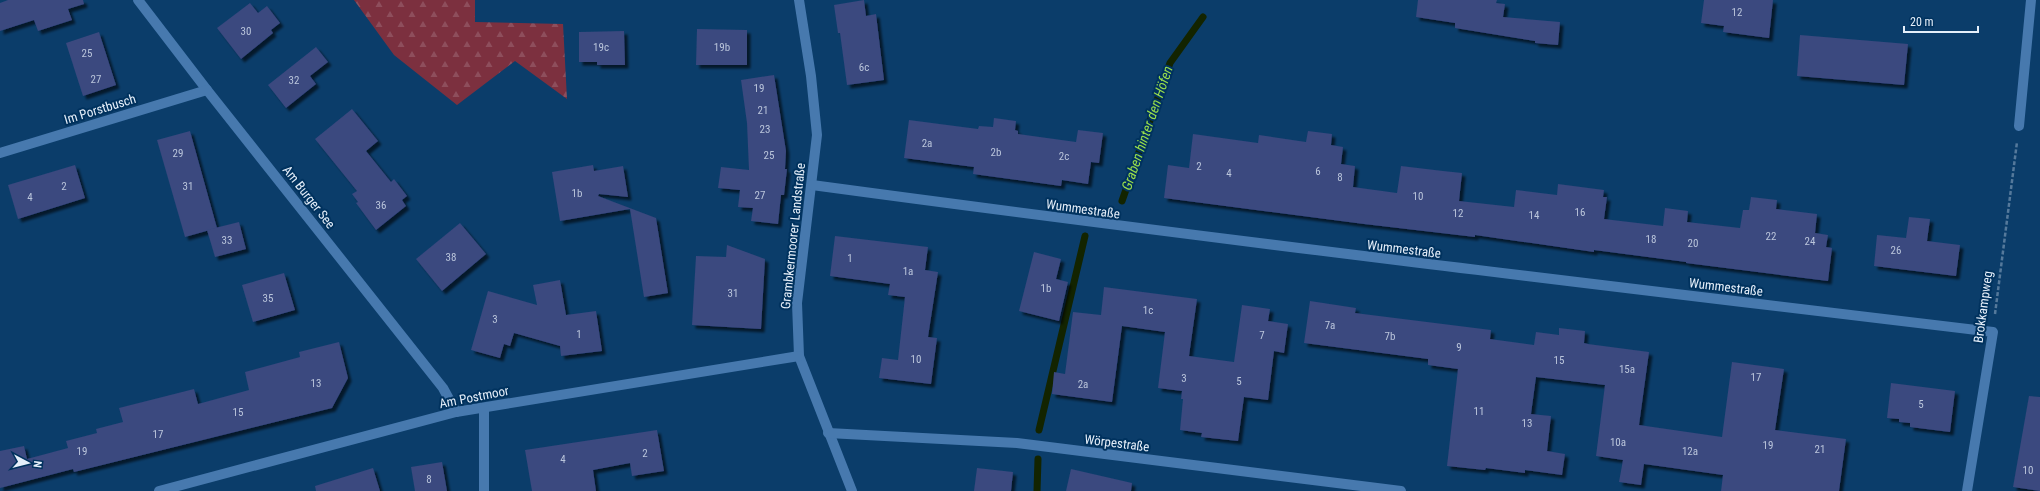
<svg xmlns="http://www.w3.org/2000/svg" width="2040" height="491" viewBox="0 0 2040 491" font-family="'Roboto Condensed',sans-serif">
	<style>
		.forest { fill: url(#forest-firs) }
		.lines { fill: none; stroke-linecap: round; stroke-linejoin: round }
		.stream { stroke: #132400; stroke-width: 7 }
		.building { fill: #3a487f; filter: url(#shadow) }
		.path { stroke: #55799b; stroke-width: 2.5; stroke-dasharray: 4 2; stroke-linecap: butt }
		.lane { stroke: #4779ae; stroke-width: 10 }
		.street { stroke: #4779ae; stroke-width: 10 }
		.labels { text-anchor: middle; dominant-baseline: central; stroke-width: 4; stroke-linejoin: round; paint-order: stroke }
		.number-label { font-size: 11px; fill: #bac5db }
		.street-label { font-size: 13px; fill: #e5effa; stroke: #00325e }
		.water-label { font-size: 14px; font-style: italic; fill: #99de4b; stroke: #00325e }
	</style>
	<defs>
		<pattern id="forest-firs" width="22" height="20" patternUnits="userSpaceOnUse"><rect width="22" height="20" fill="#7c303f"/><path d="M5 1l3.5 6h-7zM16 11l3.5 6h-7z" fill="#8e4e5c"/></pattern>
		<filter id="shadow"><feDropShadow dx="3.5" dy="3.5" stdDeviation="1" flood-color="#0009"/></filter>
	</defs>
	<rect width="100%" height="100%" fill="#0b3d6a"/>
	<polygon class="forest" points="354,0 475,0 475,22 563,24 567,99 515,61 457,105 394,55"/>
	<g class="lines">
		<g class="stream">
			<polyline points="1122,201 1170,63 1203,17"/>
			<polyline points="1039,430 1085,236"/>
			<polyline points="1037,491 1038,459"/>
		</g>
	</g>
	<g class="building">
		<polygon points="8,0 83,0 84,4 68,9 72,20 38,31 34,20 0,31 0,3"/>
		<polygon points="864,0 866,16 876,14 884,80 847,85 840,33 838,33 834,5"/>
		<polygon points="1418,0 1497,0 1496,3 1505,4 1503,17 1560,22 1558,45 1535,43 1535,41 1455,28 1455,23 1416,17"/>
		<polygon points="1704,0 1773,0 1769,38 1723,32 1724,26 1701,23"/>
		<polygon points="250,3 258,13 267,6 280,23 271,30 273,33 241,59 217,28"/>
		<polygon points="697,29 747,30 747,65 696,65"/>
		<polygon points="624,31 625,65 597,65 597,62 579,62 579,32"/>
		<polygon points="99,32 116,85 83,96 66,43"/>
		<polygon points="1800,35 1908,44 1904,85 1797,76"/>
		<polygon points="316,47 328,62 310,76 316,84 286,108 268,85"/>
		<polygon points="774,75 786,151 785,169 787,169 784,195 781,195 778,224 751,221 753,208 738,207 740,190 718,188 721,167 749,170 747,123 741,80"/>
		<polygon points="352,109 378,141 366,151 391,182 394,179 407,196 402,200 406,206 376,230 356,203 358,202 352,194 357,191 315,139"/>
		<polygon points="994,118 1016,121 1015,130 1018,131 1018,134 1076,142 1078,130 1103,133 1099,163 1091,162 1088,184 1062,180 1061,186 1025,181 973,174 974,167 904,158 909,120 978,129 979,126 993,127"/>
		<polygon points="190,131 217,228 185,237 157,140"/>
		<polygon points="1308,131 1332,134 1331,145 1343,147 1341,164 1355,166 1353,187 1397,193 1401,166 1443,171 1462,173 1459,201 1514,207 1516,190 1557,195 1558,184 1604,190 1603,197 1607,197 1604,219 1663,226 1665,208 1688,211 1687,222 1740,228 1743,210 1749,210 1751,197 1777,200 1776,209 1817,214 1815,233 1828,235 1826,247 1832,248 1828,281 1686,263 1686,262 1594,250 1594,252 1475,235 1475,237 1364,224 1164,198 1168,165 1189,168 1193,134 1258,143 1259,135 1306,142"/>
		<polygon points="75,165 85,198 18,219 8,185"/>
		<polygon points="593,165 594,171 623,166 628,197 599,194 598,196 656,218 668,293 644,297 630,209 560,221 552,172"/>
		<polygon points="1909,217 1930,219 1927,241 1960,245 1956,276 1874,266 1877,235 1906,238"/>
		<polygon points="239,222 246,249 215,257 207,230"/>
		<polygon points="460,223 486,254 442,291 416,259"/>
		<polygon points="835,236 928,247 925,270 938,272 928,337 937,338 931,384 879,378 882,358 898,360 905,297 888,295 890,284 830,276"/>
		<polygon points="727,245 765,259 761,329 692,325 696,256 726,257"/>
		<polygon points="1034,252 1061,259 1056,279 1068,282 1059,321 1019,311"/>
		<polygon points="284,273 295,310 253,322 242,285"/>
		<polygon points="560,280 566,315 596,311 602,351 561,356 560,346 514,333 510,346 504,344 500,358 471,350 488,291 537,305 533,285"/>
		<polygon points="1104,287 1197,299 1189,356 1234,362 1242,305 1270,309 1268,321 1288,324 1284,353 1274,351 1268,400 1244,397 1238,441 1201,437 1202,433 1180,430 1183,399 1181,399 1182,391 1158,388 1165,332 1122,326 1112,402 1052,394 1054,372 1065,374 1073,312 1101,315"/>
		<polygon points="1310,301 1356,308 1355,313 1491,330 1490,339 1534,345 1536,332 1559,335 1559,328 1585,331 1584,343 1588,344 1649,352 1639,425 1722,437 1732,362 1784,369 1775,430 1846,439 1839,491 1721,491 1723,475 1644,464 1641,485 1619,482 1623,460 1596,456 1605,385 1536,377 1531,414 1551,416 1547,451 1565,454 1562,475 1525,470 1525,473 1486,468 1485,470 1447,466 1458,369 1428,365 1428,359 1304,343"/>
		<polygon points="339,342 348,378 332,408 74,472 73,469 0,488 0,451 24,446 27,459 68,448 66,441 97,433 96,429 123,422 119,408 194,389 198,404 249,390 245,372 300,357 299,352"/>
		<polygon points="1891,383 1955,391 1950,432 1910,427 1910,423 1899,422 1899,419 1887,418"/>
		<polygon points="2029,396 2040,397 2040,491 2013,487"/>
		<polygon points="657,430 664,471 632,476 630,463 593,470 596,491 532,491 525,450"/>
		<polygon points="442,462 447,491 415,491 411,467"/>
		<polygon points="373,468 380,491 316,491 315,486"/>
		<polygon points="977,468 1013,472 1011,491 974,491"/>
		<polygon points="1071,469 1132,483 1131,491 1066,491"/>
	</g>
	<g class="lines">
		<polyline class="path" points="1995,314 2017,142"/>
		<polyline class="lane" points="2019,126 2031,0"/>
		<g class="street">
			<polyline points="138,0 207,90 443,388 456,412"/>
			<polyline points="799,0 811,76 817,135 797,303 799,356 852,491"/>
			<polyline points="0,153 207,90"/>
			<path d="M812 185C1205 238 1599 285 1993 332L1967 491"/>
			<polyline points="828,433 1017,443 1401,491"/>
			<polyline points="159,491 456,412 799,356"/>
			<polyline points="484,491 484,408"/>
		</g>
	</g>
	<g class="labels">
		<g class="number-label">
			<text x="1737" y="12">12</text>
			<text x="246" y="31">30</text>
			<text x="601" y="47">19c</text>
			<text x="722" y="47">19b</text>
			<text x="87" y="53">25</text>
			<text x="864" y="67">6c</text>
			<text x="96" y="79">27</text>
			<text x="294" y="80">32</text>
			<text x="759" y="88">19</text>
			<text x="763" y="110">21</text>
			<text x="765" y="129">23</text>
			<text x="927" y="143">2a</text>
			<text x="996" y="152">2b</text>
			<text x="178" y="153">29</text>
			<text x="769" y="155">25</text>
			<text x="1064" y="156">2c</text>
			<text x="1199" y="166">2</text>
			<text x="1318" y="171">6</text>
			<text x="1229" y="173">4</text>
			<text x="1340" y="177">8</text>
			<text x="64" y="186">2</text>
			<text x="188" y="186">31</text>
			<text x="577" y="193">1b</text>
			<text x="760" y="195">27</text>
			<text x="1418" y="196">10</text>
			<text x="30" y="197">4</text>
			<text x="381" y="205">36</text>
			<text x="1580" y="212">16</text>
			<text x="1458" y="213">12</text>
			<text x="1534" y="215">14</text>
			<text x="1771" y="236">22</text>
			<text x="1651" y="239">18</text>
			<text x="227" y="240">33</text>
			<text x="1810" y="241">24</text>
			<text x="1693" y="243">20</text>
			<text x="1896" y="250">26</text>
			<text x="451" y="257">38</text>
			<text x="850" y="258">1</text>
			<text x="908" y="271">1a</text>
			<text x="1046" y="288">1b</text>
			<text x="733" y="293">31</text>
			<text x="268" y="298">35</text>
			<text x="1148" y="310">1c</text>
			<text x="495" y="319">3</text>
			<text x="1330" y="325">7a</text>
			<text x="579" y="334">1</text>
			<text x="1262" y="335">7</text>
			<text x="1390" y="336">7b</text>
			<text x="1459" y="347">9</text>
			<text x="916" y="359">10</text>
			<text x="1559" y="360">15</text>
			<text x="1627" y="369">15a</text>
			<text x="1756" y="377">17</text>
			<text x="1184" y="378">3</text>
			<text x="1239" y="381">5</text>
			<text x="316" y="383">13</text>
			<text x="1083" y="384">2a</text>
			<text x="1921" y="404">5</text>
			<text x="1479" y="411">11</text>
			<text x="238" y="412">15</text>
			<text x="1527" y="423">13</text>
			<text x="158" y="434">17</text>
			<text x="1618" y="442">10a</text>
			<text x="1768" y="445">19</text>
			<text x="1820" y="449">21</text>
			<text x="82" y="451">19</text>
			<text x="1690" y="451">12a</text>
			<text x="645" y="453">2</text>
			<text x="563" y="459">4</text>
			<text x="2028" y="470">10</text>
			<text x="429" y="479">8</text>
		</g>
		<g class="street-label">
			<text transform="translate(100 109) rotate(-17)">Im Porstbusch</text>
			<text transform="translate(309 197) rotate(52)">Am Burger See</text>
			<text transform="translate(1083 209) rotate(8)">Wummestraße</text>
			<text transform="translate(793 236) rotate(-84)">Grambkermoorer Landstraße</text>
			<text transform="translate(1404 249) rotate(7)">Wummestraße</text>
			<text transform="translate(1726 287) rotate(7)">Wummestraße</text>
			<text transform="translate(1983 307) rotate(-82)">Brokkampweg</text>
			<text transform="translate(474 397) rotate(-11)">Am Postmoor</text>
			<text transform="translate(1117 443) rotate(7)">Wörpestraße</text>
		</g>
		<g class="water-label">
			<text transform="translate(1147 128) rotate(-71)">Graben hinter den Höfen</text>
		</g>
	</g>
	<g transform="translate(28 463) rotate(97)" stroke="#00325e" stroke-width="3" paint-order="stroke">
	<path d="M0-3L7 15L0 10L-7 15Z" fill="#e5effa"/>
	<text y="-6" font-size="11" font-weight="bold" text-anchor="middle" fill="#e5effa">N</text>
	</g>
	<path d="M1904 26v6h74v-6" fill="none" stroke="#e5effa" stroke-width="2"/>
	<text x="1910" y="26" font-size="12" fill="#e5effa" stroke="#00325e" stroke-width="3" paint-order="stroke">20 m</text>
</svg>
